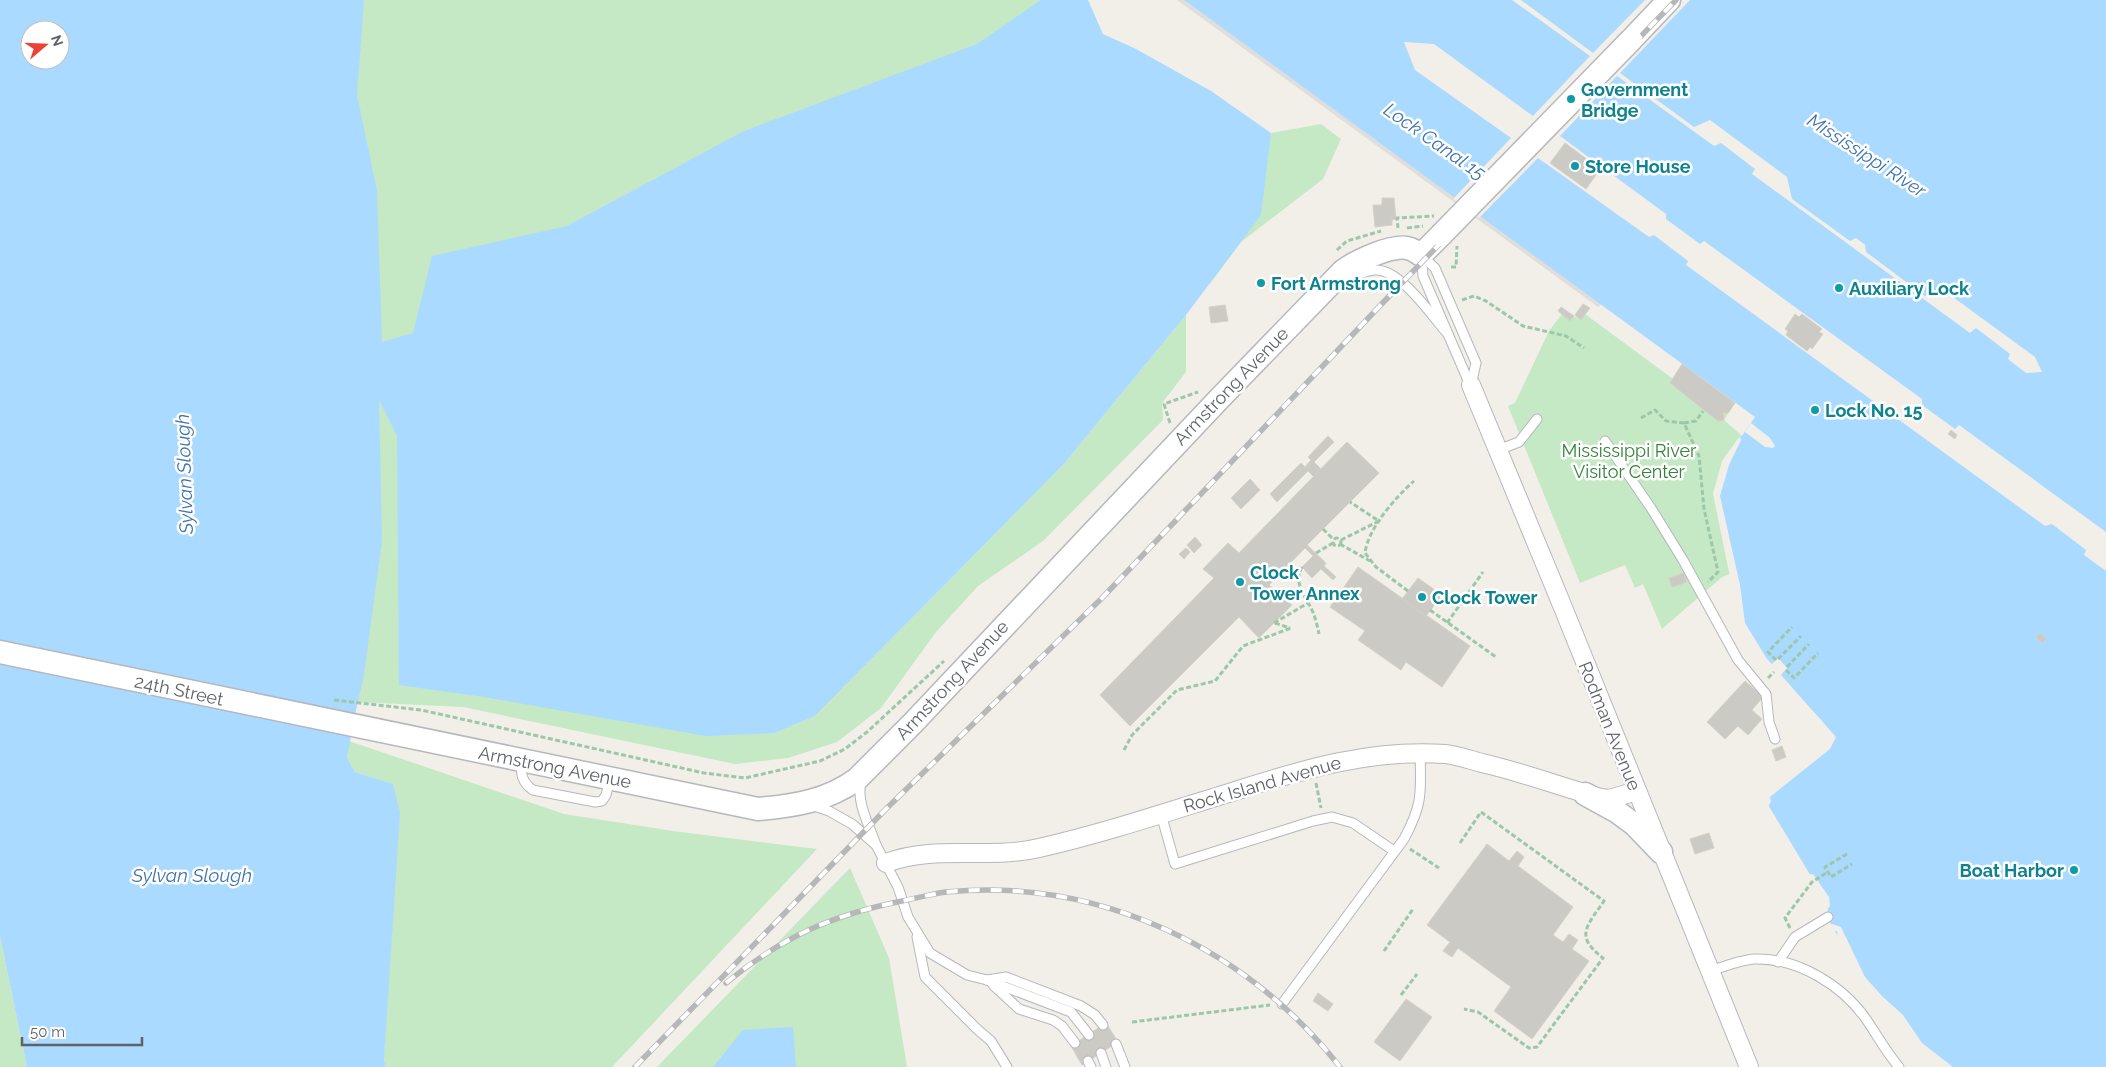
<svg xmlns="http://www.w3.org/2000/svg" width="2106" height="1067" viewBox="0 0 2106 1067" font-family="Raleway,sans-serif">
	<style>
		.industrial { fill: #e0deda }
		.green { fill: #c5e8c5 }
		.water { fill: #aadaff; fill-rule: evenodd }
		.pier { fill: #f1efe8 }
		.building { fill: #cccac5; stroke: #d6d1c6 }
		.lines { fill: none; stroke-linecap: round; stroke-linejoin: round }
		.service-casing { stroke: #b5b8bc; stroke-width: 11 }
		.minor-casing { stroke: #b5b8bc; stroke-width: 20 }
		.tertiary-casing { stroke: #b5b8bc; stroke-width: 25 }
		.path { stroke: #9cc7a9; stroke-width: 3; stroke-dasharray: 5 2.5; stroke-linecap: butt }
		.service { stroke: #fff; stroke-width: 9 }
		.minor { stroke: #fff; stroke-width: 18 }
		.tertiary { stroke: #fff; stroke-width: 22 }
		.rail-casing { stroke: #b6b7b8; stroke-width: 5.5 }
		.rail { stroke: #fff; stroke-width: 4; stroke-dasharray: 11; stroke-linecap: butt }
		.tertiary-bridge-casing { stroke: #b5b8bc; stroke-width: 25; stroke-linecap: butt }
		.tertiary-bridge { stroke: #fff; stroke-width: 22 }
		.culture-dot { fill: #0f9aa8; stroke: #fff; stroke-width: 2 }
		.labels { text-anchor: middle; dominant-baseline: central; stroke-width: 5; stroke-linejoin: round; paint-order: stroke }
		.culture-label { font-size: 18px; font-weight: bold; fill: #0d838f; stroke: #fff; text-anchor: start }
		.street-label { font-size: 18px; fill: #5f6368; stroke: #fff }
		.park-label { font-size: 18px; fill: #348238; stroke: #fff }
		.water-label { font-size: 19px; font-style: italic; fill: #4174aa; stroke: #fff }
	</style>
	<rect width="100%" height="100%" fill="#f1efe8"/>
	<polygon class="industrial" points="1177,0 1184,0 1602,304 1598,307"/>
	<g class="green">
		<polygon points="323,0 1088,0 775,733 815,716 1063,465 1186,315 1186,372 1162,403 1163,420 1043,541 978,586 936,632 881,708 837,742 788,758 735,764 463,707 357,702 368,398 382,342"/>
		<polygon points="1321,124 1341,139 1323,179 1241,242 1209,285 1271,133"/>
		<polygon points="1562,314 1570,321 1574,316 1581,320 1585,314 1673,379 1683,365 1735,403 1724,420 1742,436 1724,462 1732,573 1722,577 1662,629 1643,584 1635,588 1625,565 1580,583 1508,406 1515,403 1549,331"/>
		<polygon points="349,741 564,814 673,831 817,849 612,1067 386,1067 384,1060 393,784 355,772 347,757"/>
		<polygon points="850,868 889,958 907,1067 657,1067"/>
		<polygon points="0,936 27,1067 0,1067"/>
	</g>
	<g class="water">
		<path d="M0 0H364L357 95 377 191 382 342 413 333 432 256 567 226 744 131 977 44 1041 0H1088L1103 34 1159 50 1263 113 1271 133 1261 215 1186 315 1063 465 815 716 775 733 706 736 484 697 399 685 397 436 379 400 382 542 363 681 359 695 347 757 355 772 393 784 400 812 384 1060 386 1067H27L0 936ZM30 30H60V60H30Z"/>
		<polygon points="1184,0 2106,0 2106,1067 1946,1067 1933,1058 1896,1014 1865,985 1825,913 1828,911 1827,903 1761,793 1827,744 1823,722 1766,664 1743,625 1715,494 1724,462 1755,417"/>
		<polygon points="793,1027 796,1067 713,1067 743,1030"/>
	</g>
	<g class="pier">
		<polygon points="1089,0 1091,0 1105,32 1160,47 1264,111 1272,131 1271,133 1211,91 1136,49 1103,34"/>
		<polygon points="1512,0 1521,0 1593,53 1645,0 1690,0 1620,73 1694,127 1710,120 1787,177 1792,199 1850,241 1856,238 1865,245 1866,252 1925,296 1946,292 2035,357 2042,372 2026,373 2008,359 2010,354 1976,328 1970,333 1752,174 1755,169 1721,143 1714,146 1617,76 1560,136 1666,214 1666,219 1700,244 1704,241 1922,399 1922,405 1955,429 1959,425 2106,532 2106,571 2084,555 2086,550 2052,524 2045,526 1686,265 1688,261 1654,235 1649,237 1538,158 1479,218 1453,199 1511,138 1415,70 1404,42 1434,44 1533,116 1590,56"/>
		<polygon points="1751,423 1770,438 1775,446 1773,448 1765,447 1745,432"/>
		<polygon points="1739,437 1741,440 1729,465 1720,496 1740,585 1745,623 1767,659 1772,664 1778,658 1787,668 1781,675 1836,737 1830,749 1770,797 1771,802 1767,808 1759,791 1824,743 1821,723 1764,666 1740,626 1713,494 1722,461"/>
		<polygon points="1813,874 1829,897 1830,906 1823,914 1825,904 1808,875"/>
		<polygon points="1832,924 1841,927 1865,977 1882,996 1903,1015 1922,1043 1953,1067 1942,1067 1931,1060 1895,1015 1864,987 1838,940 1837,931 1833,931 1830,926"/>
	</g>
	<g class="building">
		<polygon points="1565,143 1600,169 1586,189 1550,163"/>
		<polygon points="1382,198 1394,198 1396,219 1392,220 1392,225 1375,227 1373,205 1382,205"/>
		<polygon points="1583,304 1590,308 1581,320 1575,315"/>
		<polygon points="1225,305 1228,321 1211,323 1209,307"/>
		<polygon points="1561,307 1574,316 1570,321 1558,311"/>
		<polygon points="1795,314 1799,317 1802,314 1822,329 1819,332 1823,334 1812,349 1810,347 1807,351 1786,335 1788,331 1785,329"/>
		<polygon points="1682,364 1735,403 1728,413 1723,413 1724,420 1718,421 1670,383"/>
		<polygon points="1951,430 1957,435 1955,439 1948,434"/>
		<polygon points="1328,436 1334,442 1314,462 1321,469 1314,477 1308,471 1277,502 1270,494 1301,463 1305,467 1311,460 1308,457"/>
		<polygon points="1347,442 1379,473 1307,545 1326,563 1324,566 1336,577 1333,580 1321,569 1312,578 1302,567 1313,556 1305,548 1269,585 1292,605 1259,638 1239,617 1130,726 1100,695 1214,578 1203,569 1228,543 1239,553"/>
		<polygon points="1250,479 1260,490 1241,509 1231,498"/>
		<polygon points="1195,537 1202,545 1194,553 1187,545"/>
		<polygon points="1186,548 1190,552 1184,559 1179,554"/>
		<polygon points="1358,567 1470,646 1442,687 1406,662 1401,670 1358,640 1365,631 1330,607"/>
		<polygon points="1684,573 1687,582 1672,587 1669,578"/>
		<polygon points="1418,578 1442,595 1426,616 1402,599"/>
		<polygon points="2040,633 2046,638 2043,643 2036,638"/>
		<polygon points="1745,681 1763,697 1752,710 1762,719 1748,735 1738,726 1725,739 1707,722"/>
		<polygon points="1782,746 1786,757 1776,761 1772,750"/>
		<polygon points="1709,833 1714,848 1695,854 1690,839"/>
		<polygon points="1487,844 1509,861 1517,851 1524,857 1518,866 1573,907 1553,935 1563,942 1569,934 1578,940 1572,949 1589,961 1532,1039 1494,1011 1511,987 1458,948 1452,957 1443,951 1450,942 1427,925"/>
		<polygon points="1318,993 1333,1004 1328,1011 1313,1001"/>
		<polygon points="1406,999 1432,1017 1400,1061 1374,1042"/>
		<polygon points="1106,1023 1118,1042 1082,1065 1071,1046"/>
	</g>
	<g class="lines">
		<defs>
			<g id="service">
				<polyline points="1421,255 1435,268 1476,363 1471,385"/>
				<polyline points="1421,255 1423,276 1470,385"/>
				<path d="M1347 279C1356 276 1366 270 1376 270 1401 270 1431 315 1447 333"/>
				<polyline points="1605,441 1651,508 1683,560 1738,660 1766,694 1769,722 1775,739"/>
				<polyline points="1498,450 1519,442 1537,419"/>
				<path d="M521 760C521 773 521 782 533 790L595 802 602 801 606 795 610 778"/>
				<path d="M861 781C856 803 869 824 876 845"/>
				<polyline points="811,805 829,811 852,824 876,845 898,887 908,917 930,953 967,975 987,980 1071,1012 1089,1035"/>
				<polyline points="1161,814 1175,864 1313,821 1332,817 1353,823 1394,851"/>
				<polyline points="917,937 925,977 978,1030 991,1041 1007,1067"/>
				<polyline points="1778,962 1795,937 1828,917"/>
				<path d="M1711 971C1725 966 1740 960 1755 959 1798 958 1842 985 1866 1019 1877 1035 1886 1052 1899 1067"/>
				<polyline points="987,980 1006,977 1081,1006 1095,1015 1103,1025"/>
				<polyline points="993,985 1019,1009 1053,1020 1062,1026 1075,1043"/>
				<path d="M1282 1004 1404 839C1423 804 1421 792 1420 753"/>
				<polyline points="1116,1044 1125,1067"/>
				<polyline points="1101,1053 1106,1067"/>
				<polyline points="1088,1061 1091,1067"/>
			</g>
			<g id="minor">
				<polyline points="1471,385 1562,605 1749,1067"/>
				<path d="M886 863C936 844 989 860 1039 848 1105 833 1170 811 1235 791 1304 769 1371 749 1445 754 1457 755 1470 760 1482 763 1522 772 1561 787 1601 798L1609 799 1637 791"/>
			</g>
			<g id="tertiary">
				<polyline points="1631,40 1669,0"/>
				<path d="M0 652 758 809C794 806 827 801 857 779L912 724 1220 398 1343 271C1356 261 1391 245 1407 248 1412 249 1417 252 1421 255L1441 235"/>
				<polyline points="1585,794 1616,811 1635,825 1661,852"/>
			</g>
		</defs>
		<use href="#service" class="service-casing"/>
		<use href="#minor" class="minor-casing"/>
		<use href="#tertiary" class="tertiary-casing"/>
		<g class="path">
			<polyline points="1398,228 1397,218 1434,216"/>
			<polyline points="1407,228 1423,226"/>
			<polyline points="1337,250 1347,241 1381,231"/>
			<polyline points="1451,267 1456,267 1457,246"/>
			<polyline points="1462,300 1474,296 1486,301 1523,326 1566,336 1584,348"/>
			<polyline points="1641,418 1655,410 1666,421 1684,423 1699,456 1704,509 1718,572 1708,582"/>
			<polyline points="1170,423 1164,404 1198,392"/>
			<polyline points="1684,423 1696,421 1703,411"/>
			<polyline points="1323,529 1333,539"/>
			<circle cx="1337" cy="542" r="4"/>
			<polyline points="1341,540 1379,521 1350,502"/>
			<polyline points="1340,544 1370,561"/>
			<polyline points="1316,553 1333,543"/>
			<path d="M1302 567C1292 585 1308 598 1314 615 1316 621 1318 628 1319 634"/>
			<path d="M1408 591 1376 567 1365 553C1368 528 1396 497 1414 481"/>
			<polyline points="1430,610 1496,657"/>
			<polyline points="1274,623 1308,603"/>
			<polyline points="1275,623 1290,628"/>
			<polyline points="1447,623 1483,572"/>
			<polyline points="1778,659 1801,636"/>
			<polyline points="1776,660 1768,652 1792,627"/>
			<polyline points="1787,667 1809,644"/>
			<polyline points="1786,670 1794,678 1818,653"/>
			<polyline points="1768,678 1774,672"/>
			<polyline points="334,700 421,710 704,773 745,778 820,761 845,749 867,732 944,661"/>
			<polyline points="1124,750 1132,735 1177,690 1215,681 1243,646 1291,628"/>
			<polyline points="1316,783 1321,808"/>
			<path d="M1460 843 1481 812 1604 901C1587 926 1574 936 1603 958L1537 1047 1529 1048 1478 1012 1464 1009"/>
			<polyline points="1410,849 1439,868"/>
			<polyline points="1847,854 1825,867 1831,877 1852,864"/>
			<polyline points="1790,928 1785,918 1812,882 1828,872"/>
			<polyline points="1384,951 1413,909"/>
			<polyline points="1401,995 1417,974"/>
			<polyline points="1132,1022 1270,1005"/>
		</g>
		<use href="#service" class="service"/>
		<use href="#minor" class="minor"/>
		<use href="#tertiary" class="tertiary"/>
		<defs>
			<g id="rail">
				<path d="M726 983C782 937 832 915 902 901 917 898 931 894 946 892 1099 877 1246 948 1340 1067"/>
				<polyline points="635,1067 886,809 1102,598 1395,290 1676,0"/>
			</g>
		</defs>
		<use href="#rail" class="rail-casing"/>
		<use href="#rail" class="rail"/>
		<defs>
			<polyline id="tertiary-bridge" points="1441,235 1631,40"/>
		</defs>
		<use href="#tertiary-bridge" class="tertiary-bridge-casing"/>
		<use href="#tertiary-bridge" class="tertiary-bridge"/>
	</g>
	<g class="culture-dot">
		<circle cx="1571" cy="99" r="5"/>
		<circle cx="1575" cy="166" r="5"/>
		<circle cx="1261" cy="283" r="5"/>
		<circle cx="1839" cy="288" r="5"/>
		<circle cx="1815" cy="410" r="5"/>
		<circle cx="1240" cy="582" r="5"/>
		<circle cx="1422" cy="597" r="5"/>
		<circle cx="2074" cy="870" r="5"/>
	</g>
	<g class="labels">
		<g class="culture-label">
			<text x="1581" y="89">Government<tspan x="1581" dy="21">Bridge</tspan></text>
			<text x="1585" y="166">Store House</text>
			<text x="1271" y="283">Fort Armstrong</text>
			<text x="1849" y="288">Auxiliary Lock</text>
			<text x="1825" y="410">Lock No. 15</text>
			<text x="1250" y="572">Clock<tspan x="1250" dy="21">Tower Annex</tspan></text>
			<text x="1432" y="597">Clock Tower</text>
			<text x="2064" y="870" text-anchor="end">Boat Harbor</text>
		</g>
		<g class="street-label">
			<text transform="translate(1231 386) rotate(-46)">Armstrong Avenue</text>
			<text transform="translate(952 680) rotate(-47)">Armstrong Avenue</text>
			<text transform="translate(179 690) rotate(12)">24th Street</text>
			<text transform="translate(1610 726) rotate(68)">Rodman Avenue</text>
			<text transform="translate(555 767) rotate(11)">Armstrong Avenue</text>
			<text transform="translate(1262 784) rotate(-16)">Rock Island Avenue</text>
		</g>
		<g class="park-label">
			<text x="1629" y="450">Mississippi River<tspan x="1629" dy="21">Visitor Center</tspan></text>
		</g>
		<g class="water-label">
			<text transform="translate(1435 141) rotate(35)">Lock Canal 15</text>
			<text transform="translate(1867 155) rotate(33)">Mississippi River</text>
			<text transform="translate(184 474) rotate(-92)">Sylvan Slough</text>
			<text x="192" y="875">Sylvan Slough</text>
		</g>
	</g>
	<g transform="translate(45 45) rotate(71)"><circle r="24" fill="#ffffff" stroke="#bfc1c3"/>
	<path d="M0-4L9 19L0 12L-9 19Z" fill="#ea4335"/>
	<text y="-8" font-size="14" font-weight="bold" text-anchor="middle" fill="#5f6368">N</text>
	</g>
	<path d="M22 1037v8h120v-8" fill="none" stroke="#5f6368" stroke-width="2.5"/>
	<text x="30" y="1037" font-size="15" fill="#5f6368" stroke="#ffffff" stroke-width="4" paint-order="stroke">50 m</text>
</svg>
